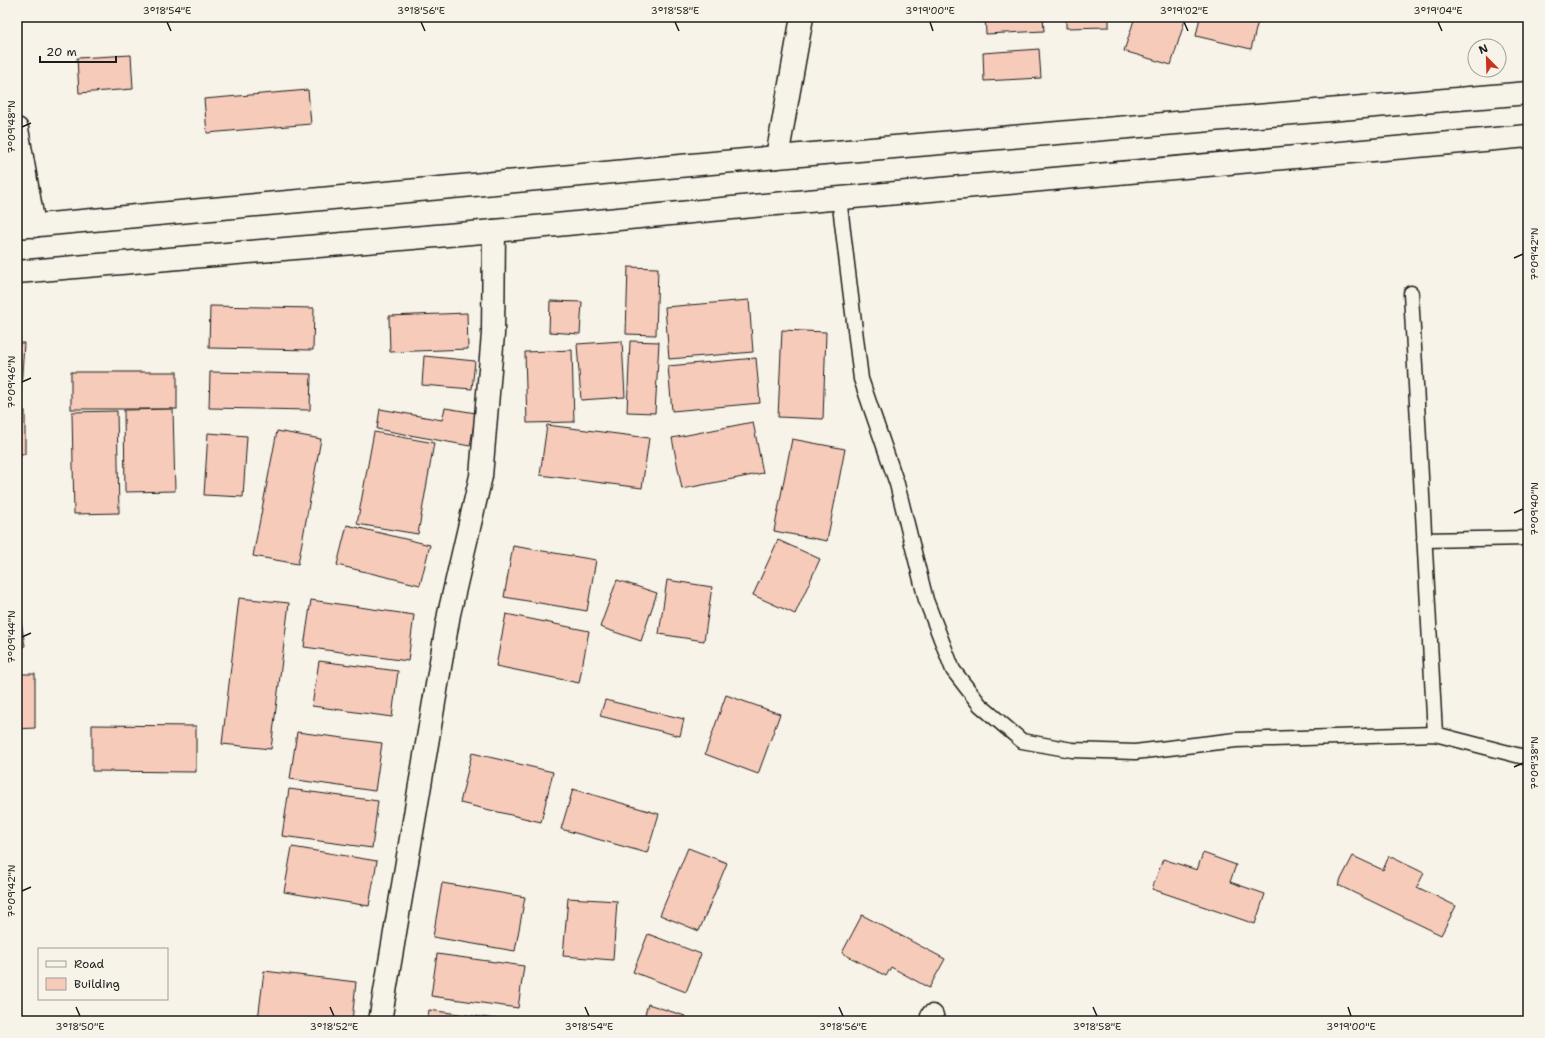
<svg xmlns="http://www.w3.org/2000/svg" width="1545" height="1038" viewBox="0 0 1545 1038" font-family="'Shantell Sans',sans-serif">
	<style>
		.building { fill: #f7cbba; stroke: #1c1c1c }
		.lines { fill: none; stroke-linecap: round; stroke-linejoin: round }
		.service-casing { stroke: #1c1c1c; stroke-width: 17 }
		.minor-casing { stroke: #1c1c1c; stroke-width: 25 }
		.primary-casing { stroke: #1c1c1c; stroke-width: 25 }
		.service { stroke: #f7f3e8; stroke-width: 14 }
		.minor { stroke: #f7f3e8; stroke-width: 22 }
		.primary { stroke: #f7f3e8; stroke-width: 22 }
		.ticks { fill: none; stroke: #1c1c1c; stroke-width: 1.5 }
		.neatline { fill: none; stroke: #1c1c1c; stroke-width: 1.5 }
		.ticks-label { font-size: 10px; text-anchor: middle; fill: #1c1c1c }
	</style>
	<rect width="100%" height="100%" fill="#f7f3e8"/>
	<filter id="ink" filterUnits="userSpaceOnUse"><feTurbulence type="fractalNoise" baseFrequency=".025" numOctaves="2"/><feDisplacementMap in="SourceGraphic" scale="8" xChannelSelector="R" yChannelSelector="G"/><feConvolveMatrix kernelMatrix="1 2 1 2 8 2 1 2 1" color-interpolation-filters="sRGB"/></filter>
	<g filter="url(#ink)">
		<g class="building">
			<polygon points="985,17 1043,17 1044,31 986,34"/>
			<polygon points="1066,17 1109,17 1109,27 1066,28"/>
			<polygon points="1135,17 1186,17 1171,65 1124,51"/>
			<polygon points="1200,17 1259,17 1251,49 1196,36"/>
			<polygon points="1039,49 1041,78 984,81 983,53"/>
			<polygon points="131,55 133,89 79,93 77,58"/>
			<polygon points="308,90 311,124 207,133 204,99"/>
			<polygon points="628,267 658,268 656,335 626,334"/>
			<polygon points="749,300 753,352 669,359 665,307"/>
			<polygon points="550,301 582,302 580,334 549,332"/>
			<polygon points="210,306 314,308 313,350 209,348"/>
			<polygon points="467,313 468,349 390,352 389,316"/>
			<polygon points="782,330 826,332 823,419 778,417"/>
			<polygon points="622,341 625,397 581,400 577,344"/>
			<polygon points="630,341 659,342 655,413 627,412"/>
			<polygon points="17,343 24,343 20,405 17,404"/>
			<polygon points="572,350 574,422 527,423 525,352"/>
			<polygon points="424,356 475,361 472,389 422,385"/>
			<polygon points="756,358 760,403 672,411 668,366"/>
			<rect x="71" y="372" width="106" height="37"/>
			<polygon points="210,372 311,374 310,410 209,408"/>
			<polygon points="445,408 476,413 470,446 377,429 380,409 442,420"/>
			<polygon points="173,409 175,491 125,492 124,410"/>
			<rect x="17" y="411" width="8" height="43"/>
			<polygon points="117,411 119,513 74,514 72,412"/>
			<polygon points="753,422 763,473 682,489 672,438"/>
			<polygon points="547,425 649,438 642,488 540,475"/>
			<polygon points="277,431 321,439 298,564 253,556"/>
			<polygon points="374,432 434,443 418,534 357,524"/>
			<polygon points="208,433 247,436 243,497 204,495"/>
			<polygon points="792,439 845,449 827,541 774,531"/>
			<polygon points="347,525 430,545 420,585 337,565"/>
			<polygon points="778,540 820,559 795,614 753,595"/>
			<polygon points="513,546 596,560 587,611 504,597"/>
			<polygon points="617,580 657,593 641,641 600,627"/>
			<polygon points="667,580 712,587 704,641 659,634"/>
			<polygon points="17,596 25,646 17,647"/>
			<polygon points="239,598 289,603 271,749 222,744"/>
			<polygon points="311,600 414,615 408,661 304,647"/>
			<polygon points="506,614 589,631 579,683 496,666"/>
			<polygon points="319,661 398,671 392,717 312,706"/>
			<polygon points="17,674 35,674 35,728 17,729"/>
			<polygon points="726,695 780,714 758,774 705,754"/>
			<polygon points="605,700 684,719 680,736 600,716"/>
			<polygon points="92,725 196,726 196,772 92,771"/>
			<polygon points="297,732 382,743 375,791 290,779"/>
			<polygon points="472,753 553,772 541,822 460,803"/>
			<polygon points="289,789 378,801 372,848 282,836"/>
			<polygon points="573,789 659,814 647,853 561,829"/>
			<polygon points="292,847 377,861 369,906 284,892"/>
			<polygon points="688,848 727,863 699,931 660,915"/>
			<polygon points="1203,853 1236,865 1230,882 1265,894 1255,924 1152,889 1163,859 1197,870"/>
			<polygon points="1353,856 1383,870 1389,856 1424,873 1417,887 1456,906 1441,935 1338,885"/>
			<polygon points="442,883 525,897 515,951 433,937"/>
			<polygon points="568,898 617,901 613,960 563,956"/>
			<polygon points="862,915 945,959 929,988 891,967 886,976 842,953"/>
			<polygon points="648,934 701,954 686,992 633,972"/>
			<polygon points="437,954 524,966 518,1008 431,996"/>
			<polygon points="264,971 356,982 352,1021 258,1020"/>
			<polygon points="648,1004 685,1016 683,1021 643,1021"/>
			<polygon points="429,1010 510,1021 427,1021"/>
		</g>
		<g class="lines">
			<defs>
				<g id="service">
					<polyline points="839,198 861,379 897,484 926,600 953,670 980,705 1022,741 1072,750 1135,752 1236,740 1435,734 1528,758"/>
					<polyline points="1411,293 1435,734"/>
					<polyline points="1424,540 1528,538"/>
				</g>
				<g id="minor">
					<polyline points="17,129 34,226"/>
					<polyline points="777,157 802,17"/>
					<polyline points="932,1016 933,1021"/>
					<polyline points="380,1021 449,614 481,476 493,334 494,231"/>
				</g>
				<g id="primary">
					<polyline points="17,227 777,157 1528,93"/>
					<polyline points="17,272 494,231 753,206 1528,136"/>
				</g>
			</defs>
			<use href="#service" class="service-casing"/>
			<use href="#minor" class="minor-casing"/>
			<use href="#primary" class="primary-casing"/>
			<use href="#service" class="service"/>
			<use href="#minor" class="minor"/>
			<use href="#primary" class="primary"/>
		</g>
	</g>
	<path class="ticks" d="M167 22 171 31M421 22 425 31M675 22 679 31M930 22 933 31M1184 22 1188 31M1438 22 1442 31M22 127 31 123M1514 258 1523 254M22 382 31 378M1514 513 1523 509M22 637 31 633M1514 767 1523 763M22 891 31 887M76 1007 80 1016M330 1007 334 1016M585 1007 589 1016M839 1007 843 1016M1093 1007 1097 1016M1348 1007 1351 1016"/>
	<rect width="1545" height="1038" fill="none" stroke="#f7f3e8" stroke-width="44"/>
	<rect x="38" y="948" width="130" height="52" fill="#f7f3e8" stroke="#9f9d96"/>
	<rect x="46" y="961" width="20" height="6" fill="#f7f3e8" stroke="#9f9d96"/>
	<text x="74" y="968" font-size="12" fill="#1c1c1c">Road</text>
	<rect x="46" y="978" width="20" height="12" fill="#f7cbba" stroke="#9f9d96"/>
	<text x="74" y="988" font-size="12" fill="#1c1c1c">Building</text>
	<g transform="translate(1487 58) rotate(337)"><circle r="19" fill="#f7f3e8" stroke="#9f9d96"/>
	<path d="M0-3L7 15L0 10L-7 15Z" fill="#c8321e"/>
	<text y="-6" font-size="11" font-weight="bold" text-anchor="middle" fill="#1c1c1c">N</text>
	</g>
	<path d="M40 56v6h76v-6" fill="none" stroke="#1c1c1c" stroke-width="2"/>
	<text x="46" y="56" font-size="12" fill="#1c1c1c" stroke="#f7f3e8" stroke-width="3" paint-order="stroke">20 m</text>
	<rect x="22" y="22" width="1501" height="994" class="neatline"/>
	<g class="ticks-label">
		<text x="167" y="14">3°18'54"E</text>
		<text x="421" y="14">3°18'56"E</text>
		<text x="675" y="14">3°18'58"E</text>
		<text x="930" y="14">3°19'00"E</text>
		<text x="1184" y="14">3°19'02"E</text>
		<text x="1438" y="14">3°19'04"E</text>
		<text transform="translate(11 127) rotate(-90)" y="4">7°09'48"N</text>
		<text transform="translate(1534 254) rotate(-90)" y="4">7°09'42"N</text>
		<text transform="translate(11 382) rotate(-90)" y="4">7°09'46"N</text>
		<text transform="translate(1534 509) rotate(-90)" y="4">7°09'40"N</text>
		<text transform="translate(11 637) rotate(-90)" y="4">7°09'44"N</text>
		<text transform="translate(1534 763) rotate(-90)" y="4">7°09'38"N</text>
		<text transform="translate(11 891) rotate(-90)" y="4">7°09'42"N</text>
		<text x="80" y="1030">3°18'50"E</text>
		<text x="334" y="1030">3°18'52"E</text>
		<text x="589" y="1030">3°18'54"E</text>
		<text x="843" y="1030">3°18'56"E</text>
		<text x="1097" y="1030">3°18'58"E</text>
		<text x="1351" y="1030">3°19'00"E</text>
	</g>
</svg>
